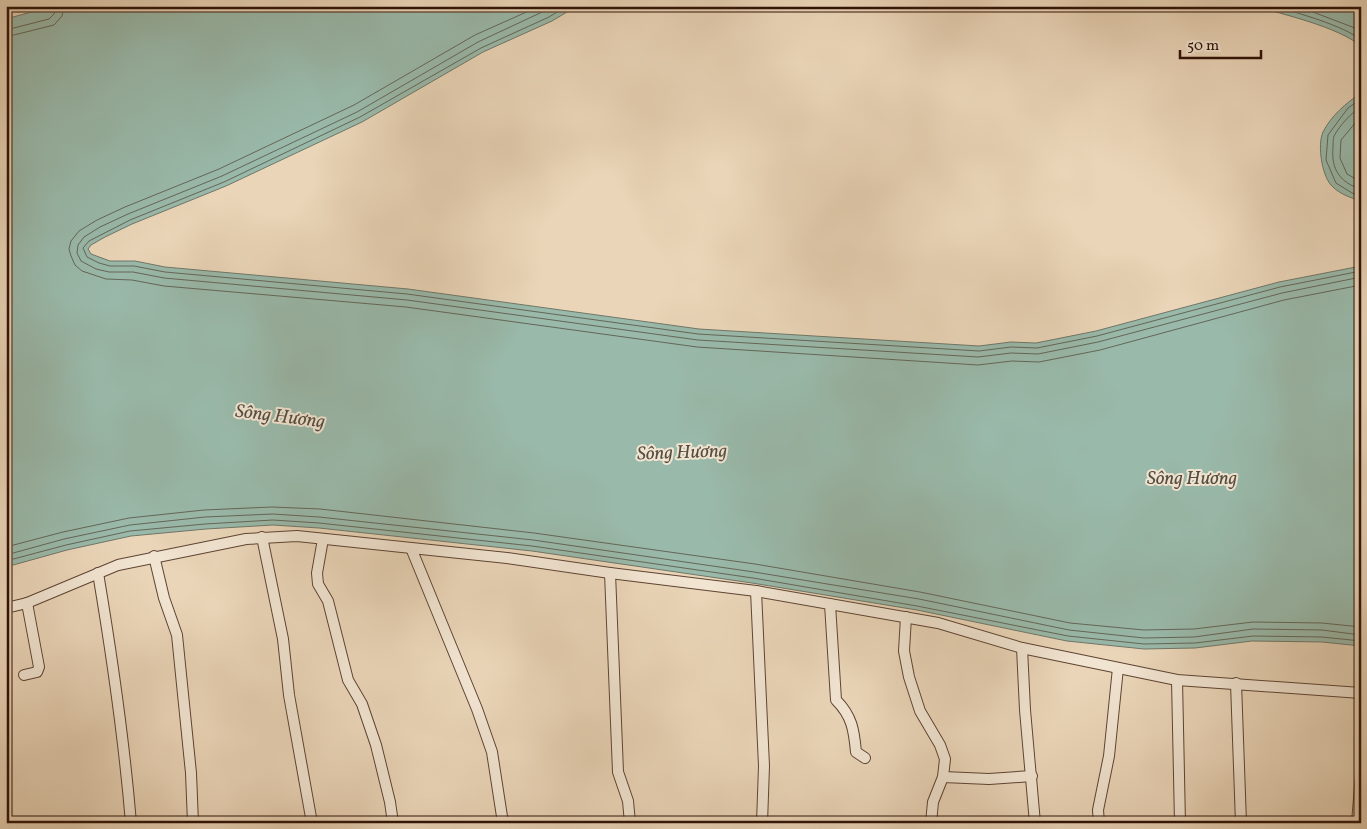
<svg xmlns="http://www.w3.org/2000/svg" width="1367" height="829" viewBox="0 0 1367 829" font-family="Vollkorn,serif">
	<style>
		.water { fill: #99b9aa; stroke: #6f7769 }
		.lines { fill: none; stroke-linecap: round; stroke-linejoin: round }
		.shore { stroke: #646658; stroke-width: 1 }
		.minor-casing { stroke: #5e4433; stroke-width: 12 }
		.minor { stroke: #f1e4d1; stroke-width: 10 }
		.labels { text-anchor: middle; dominant-baseline: central; stroke-width: 4; stroke-linejoin: round; paint-order: stroke }
		.water-label { font-size: 19px; font-style: italic; fill: #544d40; stroke: #f1e4d1 }
	</style>
	<rect width="100%" height="100%" fill="#ead5b8"/>
	<filter id="stains"><feTurbulence type="fractalNoise" baseFrequency=".004" numOctaves="4"/><feColorMatrix values="0 0 0 0 .2 0 0 0 0 .09 0 0 0 0 .02 0 0 0 .5 -.17"/></filter>
	<radialGradient id="worn" r=".72"><stop offset=".6" stop-color="#630" stop-opacity="0"/><stop offset="1" stop-color="#630" stop-opacity=".3"/></radialGradient>
	<g class="water">
		<polygon points="53,6 577,6 552,21 483,52 362,122 226,186 132,224 105,237 91,245 88,249 91,254 110,261 135,261 165,267 408,289 699,329 979,346 1011,342 1036,343 1096,331 1279,282 1361,266 1361,646 1322,642 1252,641 1195,648 1144,649 1067,641 917,610 752,583 532,551 319,528 273,525 206,529 131,536 67,550 6,567 6,19"/>
		<path d="M1253 6H1361V46C1338 27 1283 14 1253 6Z"/>
		<path d="M1361 93V201C1351 198 1340 194 1333 187 1322 178 1317 145 1323 132 1331 116 1346 103 1361 93Z"/>
	</g>
	<g class="lines">
		<g class="shore">
			<polyline points="540,6 475,35 354,105 219,169 125,207 97,220 79,231 71,241 69,249 71,256 75,265 82,271 106,279 132,280 164,286 406,307 697,347 978,365 1012,361 1039,362 1100,350 1284,300 1361,285"/>
			<polyline points="555,6 478,42 357,112 222,176 128,214 100,227 84,237 78,245 77,253 81,261 96,269 109,272 133,272 164,278 407,300 698,340 978,357 1011,353 1038,354 1098,342 1282,293 1361,277"/>
			<polyline points="567,6 549,17 481,48 360,117 224,182 130,220 89,241 83,248 87,257 99,263 110,266 134,266 165,272 407,294 698,334 979,351 1011,347 1037,348 1097,336 1280,287 1361,271"/>
			<path d="M1274 6C1297 13 1343 25 1361 40"/>
			<polyline points="1297,6 1355,28 1361,32"/>
			<polyline points="6,30 49,19 54,14 56,6"/>
			<polyline points="6,37 54,25 62,16 64,6"/>
			<polyline points="1361,99 1348,108 1328,135 1326,160 1336,183 1352,193 1361,196"/>
			<path d="M1361 107C1351 113 1340 125 1334 136 1333 139 1333 144 1333 148 1331 169 1340 183 1361 189"/>
			<polyline points="1361,116 1341,140 1340,158 1347,174 1361,182"/>
			<polyline points="6,547 63,532 129,518 204,510 272,507 320,509 534,533 755,564 920,592 1070,623 1144,630 1194,629 1253,622 1322,623 1361,627"/>
			<polyline points="6,555 64,539 130,525 205,517 273,514 319,517 533,540 754,572 919,599 1069,630 1144,638 1194,637 1253,629 1322,630 1361,635"/>
			<polyline points="6,561 66,545 130,531 205,524 273,520 319,523 532,546 753,578 917,606 1068,636 1144,644 1195,643 1253,636 1322,637 1361,641"/>
		</g>
		<defs>
			<g id="minor">
				<polyline points="262,537 283,639 289,695 312,823"/>
				<polyline points="323,539 317,573 318,584 328,601 348,680 362,704 376,745 390,802 393,823"/>
				<polyline points="411,548 477,709 492,752 503,823"/>
				<polyline points="154,556 164,598 177,635 191,773 193,823"/>
				<path d="M98 573C112 656 124 739 131 823"/>
				<polyline points="610,573 618,772 628,801 630,823"/>
				<polyline points="756,591 764,766 762,823"/>
				<path d="M830 604 836 700C852 716 854 730 856 752L865 758"/>
				<polyline points="6,608 27,603 118,565 246,539 297,536 507,558 610,573 756,591 938,623 1022,648 1177,680 1361,693"/>
				<polyline points="906,617 904,651 909,677 920,711 940,745 945,759 943,777 933,802 931,823"/>
				<polyline points="1022,648 1025,710 1035,823"/>
				<polyline points="24,675 37,672 39,667 27,603"/>
				<polyline points="1177,680 1180,823"/>
				<polyline points="1236,683 1241,823"/>
				<polyline points="943,777 989,779 1032,776"/>
				<polyline points="1099,823 1098,810 1109,756 1118,668"/>
				<polyline points="1357,823 1361,774"/>
			</g>
		</defs>
		<use href="#minor" class="minor-casing"/>
		<use href="#minor" class="minor"/>
	</g>
	<g class="labels">
		<g class="water-label">
			<text transform="translate(280 417) rotate(7)">Sông Hương</text>
			<text transform="translate(682 453) rotate(-2)">Sông Hương</text>
			<text x="1192" y="479">Sông Hương</text>
		</g>
	</g>
	<rect width="1367" height="829" fill="none" stroke="#ead5b8" stroke-width="25"/>
	<rect x="8" y="8" width="1352" height="814" fill="none" stroke="#2f1307" stroke-width="2.5"/>
	<rect x="12" y="12" width="1342" height="804" fill="none" stroke="#2f1307"/>
	<path d="M1180 50v8h81v-8" fill="none" stroke="#2f1307" stroke-width="2.5"/>
	<text x="1187" y="50" font-size="15" fill="#2f1307" stroke="#f1e4d1" stroke-width="4" paint-order="stroke">50 m</text>
	<rect width="100%" height="100%" filter="url(#stains)"/>
	<rect width="100%" height="100%" fill="url(#worn)"/>
</svg>
